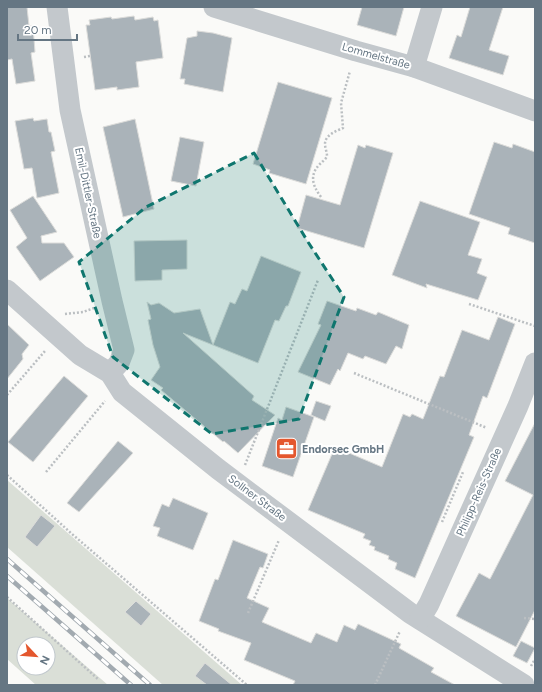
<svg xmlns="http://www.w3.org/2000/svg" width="542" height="692" viewBox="0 0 542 692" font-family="Figtree,sans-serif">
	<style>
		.green { fill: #dadfd7; fill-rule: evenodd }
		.building { fill: #aab3b9; stroke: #dcdcda }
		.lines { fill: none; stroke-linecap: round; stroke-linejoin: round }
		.path { stroke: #bbbfc2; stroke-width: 2.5; stroke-dasharray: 2 2; stroke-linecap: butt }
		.street { stroke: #c3c8cc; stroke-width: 21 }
		.rail-casing { stroke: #a2aab0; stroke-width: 4.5 }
		.rail { stroke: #fff; stroke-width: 3; stroke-dasharray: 9; stroke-linecap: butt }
		.marked { fill: #0f766e; fill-opacity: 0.2; stroke: #0f766e; stroke-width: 3; stroke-dasharray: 8 5; stroke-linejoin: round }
		.labels { text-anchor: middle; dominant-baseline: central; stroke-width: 4; stroke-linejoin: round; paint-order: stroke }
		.street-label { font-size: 11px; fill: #657683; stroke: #fff }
		.poi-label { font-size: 11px; font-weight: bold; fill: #657683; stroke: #fff; text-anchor: start }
	</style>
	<rect width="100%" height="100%" fill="#fafaf8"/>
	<g class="green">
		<polygon points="7,480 242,685 163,685 7,547"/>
		<path d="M7 598 108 685H36L7 659ZM24 644H48V668H24Z"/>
	</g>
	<g class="building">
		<polygon points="7,7 27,7 29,26 33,26 35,52 31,53 35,81 16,84 12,59 7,60"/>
		<polygon points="362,7 404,7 396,36 357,25"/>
		<polygon points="470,7 503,7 489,50 509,56 503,75 449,58 457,35 461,37"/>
		<polygon points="134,16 135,20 153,17 154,21 158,20 163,58 136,62 139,87 117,90 117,87 95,90 86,25 90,25 89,20 111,17 112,19"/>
		<polygon points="197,31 213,33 232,38 223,92 184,84 185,79 180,79 187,38 197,36"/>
		<polygon points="278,82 332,98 306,184 269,173 270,170 253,164"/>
		<polygon points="33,118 34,121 47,119 49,132 51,132 55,151 51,152 59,193 37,198 32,168 24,169 15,121"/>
		<polygon points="135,119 154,209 123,217 103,127"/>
		<polygon points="180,137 204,142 196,186 171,181"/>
		<polygon points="494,142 512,148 513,144 535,152 535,243 508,234 510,228 469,214"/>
		<polygon points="358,145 365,148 366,145 393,153 364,248 297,228 306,195 340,205"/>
		<polygon points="33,196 57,232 41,236 42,243 64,243 74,257 40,281 16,247 27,238 10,210"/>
		<polygon points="420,201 480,222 468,255 482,259 477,273 487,277 478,300 426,284 427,288 392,275"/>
		<polygon points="187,240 187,269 162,270 162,280 135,281 134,241"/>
		<polygon points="261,256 301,272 288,306 286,306 279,321 275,320 258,363 213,345 230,302 235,304 242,289 247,291"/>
		<polygon points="327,301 356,311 357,308 376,315 378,312 409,325 402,349 396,346 386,364 365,356 363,359 348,353 340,371 338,369 330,385 298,372 321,325 318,324"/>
		<polygon points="147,302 151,305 159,303 174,313 200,309 213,345 183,333 254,396 252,400 275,415 238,453 224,441 223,442 161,390 163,388 151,380 160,367 153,345 148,320 151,319"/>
		<polygon points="498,317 515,324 487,398 483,396 469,435 474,437 415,578 395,569 397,563 388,559 389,556 374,550 375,547 369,545 371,541 363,538 365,534 308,510 335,447 382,467 403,414 410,417 412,414 423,419 440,376 444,377 462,330 489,340"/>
		<polygon points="7,324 29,345 22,354 23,359 7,379"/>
		<polygon points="64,376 88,396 33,462 8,442"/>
		<polygon points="316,401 331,406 325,421 311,415"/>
		<polygon points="286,407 314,417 293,477 262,466 278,418 282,420"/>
		<polygon points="535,423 535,610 516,647 456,616 479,573 490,579 533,495 505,481"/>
		<polygon points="118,441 133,453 79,512 67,503"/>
		<polygon points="173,498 208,513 193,550 157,536 160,528 153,526 162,504 169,507"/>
		<polygon points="41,515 55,526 37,547 25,537"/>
		<polygon points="233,540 268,554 263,568 260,567 247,598 269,608 262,622 311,643 316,633 337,642 344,625 355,630 358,624 401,644 399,648 434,668 431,672 455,685 293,685 295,681 244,660 251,643 218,631 219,629 199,621 215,579 218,580"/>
		<polygon points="136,601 151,614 141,626 125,612"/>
		<polygon points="521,641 535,648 527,663 513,656"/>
		<polygon points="205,663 232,685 207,685 195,676"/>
	</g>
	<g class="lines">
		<g class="path">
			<polyline points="84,57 90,56"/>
			<path d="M321 197C312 185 309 174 321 163 323 161 326 159 327 156 327 152 325 148 325 144 325 135 336 131 343 128L341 103 350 71"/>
			<polyline points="469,304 535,326"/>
			<polyline points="65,314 83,312 94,308"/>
			<polyline points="354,373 487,428"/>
			<polyline points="7,395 45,351"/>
			<polyline points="245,465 318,280"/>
			<polyline points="46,472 105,401"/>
			<polyline points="7,475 72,534 247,685"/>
			<polyline points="442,522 463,472"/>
			<polyline points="7,597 99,680"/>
			<polyline points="248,613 279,540"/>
			<polyline points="524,618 535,619"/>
			<polyline points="531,666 535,659"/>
			<polyline points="375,685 400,631"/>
		</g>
		<g class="street">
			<polyline points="57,7 70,110 112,301 124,350 119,363 110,373"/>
			<polyline points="214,7 356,51 414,67 535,111"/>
			<polyline points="414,67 432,7"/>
			<polyline points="7,290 80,355 110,373 122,392 218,469 410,613 524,685"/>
			<polyline points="420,619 429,604 518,406 535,363"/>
		</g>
		<defs>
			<g id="rail">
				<polyline points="7,559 150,685"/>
				<polyline points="7,576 131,685"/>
			</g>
		</defs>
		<use href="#rail" class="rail-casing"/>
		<use href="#rail" class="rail"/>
	</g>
	<path class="marked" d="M254 153 308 242 344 297 299 419 212 434 113 357 79 262 146 207Z"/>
	<defs>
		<symbol id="office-square" viewBox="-11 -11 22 22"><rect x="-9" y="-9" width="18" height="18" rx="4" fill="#e4572e" stroke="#fff"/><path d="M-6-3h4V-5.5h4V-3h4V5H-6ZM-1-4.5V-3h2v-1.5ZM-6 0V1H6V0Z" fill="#fff"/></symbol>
	</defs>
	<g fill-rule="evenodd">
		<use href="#office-square" x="274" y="436" width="25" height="25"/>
	</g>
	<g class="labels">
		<g class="street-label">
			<text transform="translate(376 56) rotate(16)">Lommelstraße</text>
			<text transform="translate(88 193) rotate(78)">Emil-Dittler-Straße</text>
			<text transform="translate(479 492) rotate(-66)">Philipp-Reis-Straße</text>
			<text transform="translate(257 498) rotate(37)">Sollner Straße</text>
		</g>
		<g class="poi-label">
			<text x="302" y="449">Endorsec GmbH</text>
		</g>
	</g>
	<rect width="542" height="692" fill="none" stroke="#657683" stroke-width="16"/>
	<g transform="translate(36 656) rotate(116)"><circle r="19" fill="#ffffff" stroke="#c1c8cd"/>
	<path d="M0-3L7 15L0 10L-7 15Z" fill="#e4572e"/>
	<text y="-6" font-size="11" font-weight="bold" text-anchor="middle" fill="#657683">N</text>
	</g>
	<path d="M18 34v6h59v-6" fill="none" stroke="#657683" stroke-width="2"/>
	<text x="24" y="34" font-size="12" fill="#657683" stroke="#ffffff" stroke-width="3" paint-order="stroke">20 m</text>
</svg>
